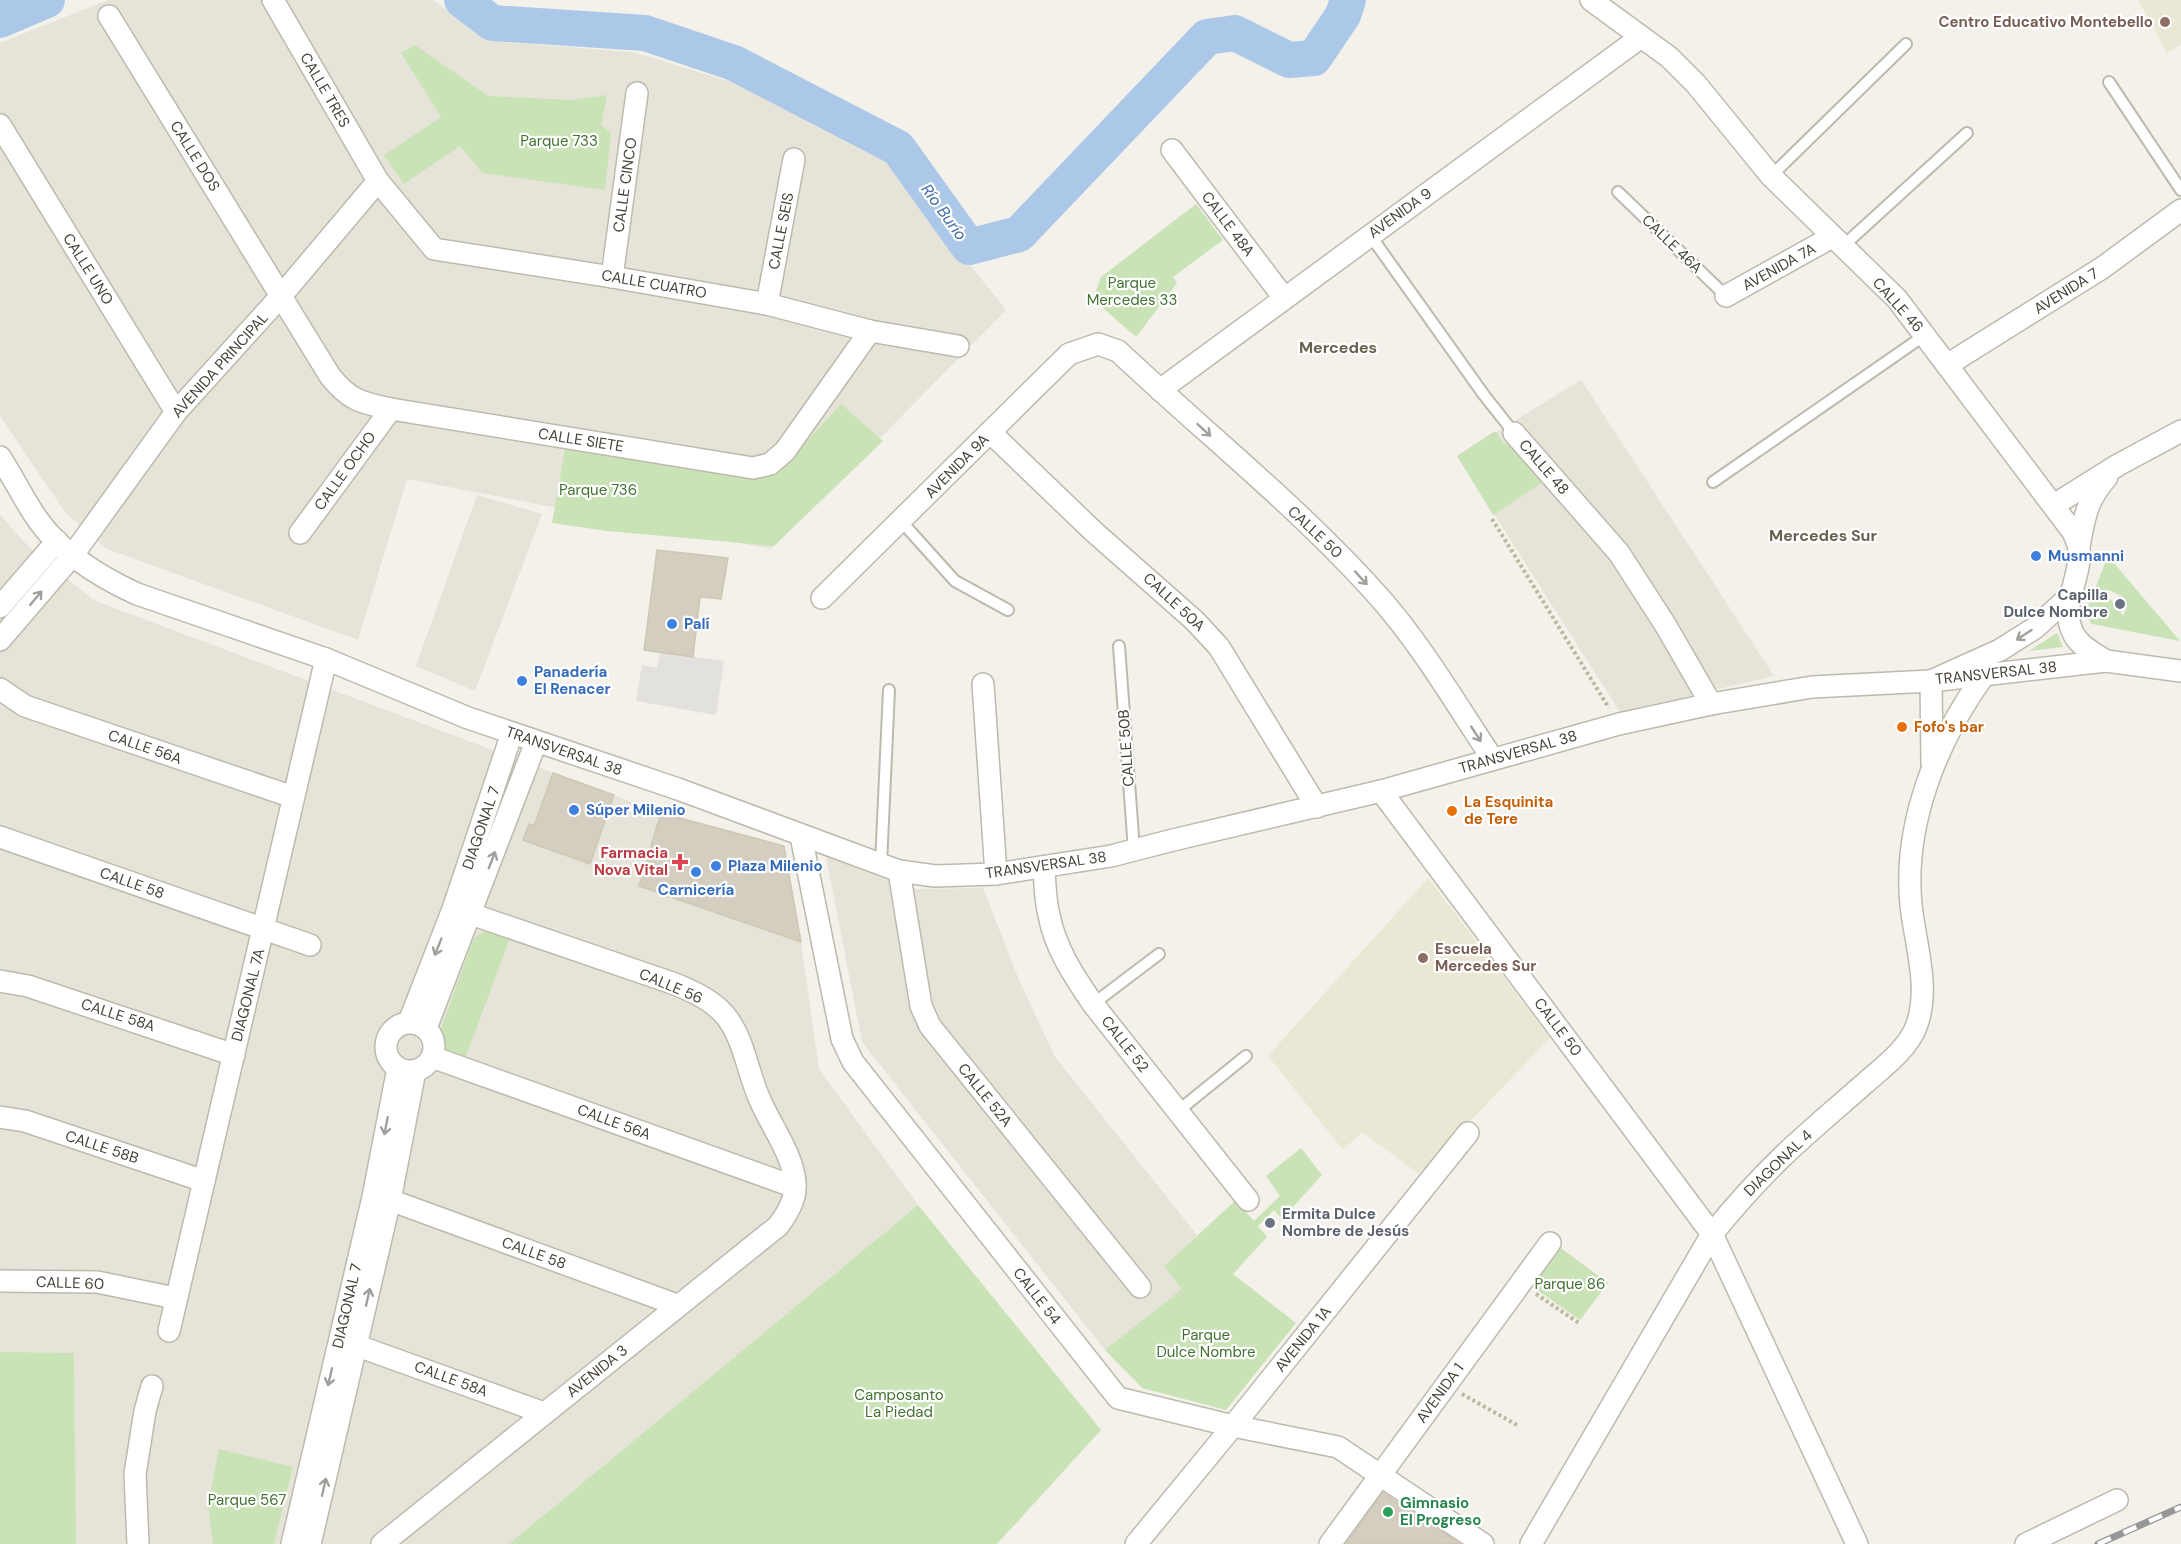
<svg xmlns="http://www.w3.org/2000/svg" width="2181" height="1544" viewBox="0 0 2181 1544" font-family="'DM Sans',sans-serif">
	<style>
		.residential { fill: #e6e4d8 }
		.education { fill: #ebe7d5 }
		.green { fill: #c9e3b6; fill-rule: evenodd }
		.parking { fill: #e2e1dd }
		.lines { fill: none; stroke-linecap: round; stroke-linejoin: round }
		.river { stroke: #acc8e9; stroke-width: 36 }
		.building { fill: #d3cec0; stroke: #cec7b4; stroke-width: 1.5 }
		.service-casing { stroke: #bdbaad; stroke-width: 14 }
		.minor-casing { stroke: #bdbaad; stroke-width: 24 }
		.path { stroke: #beb79f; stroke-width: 4; stroke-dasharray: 3 3; stroke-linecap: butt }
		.service { stroke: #fff; stroke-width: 10 }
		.minor { stroke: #fff; stroke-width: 21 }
		.rail-casing { stroke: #979797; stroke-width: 7 }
		.rail { stroke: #fff; stroke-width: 4.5; stroke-dasharray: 14; stroke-linecap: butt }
		.oneway { stroke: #a2a09c }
		.education-dot { fill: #8d6e63; stroke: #fff; stroke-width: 2 }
		.shop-dot { fill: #3f7fe0; stroke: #fff; stroke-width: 2 }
		.worship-dot { fill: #6b7280; stroke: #fff; stroke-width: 2 }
		.food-dot { fill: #e8710a; stroke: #fff; stroke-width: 2 }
		.health-dot { fill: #e0444e; stroke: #fff; stroke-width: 2 }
		.leisure-dot { fill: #2e9e5b; stroke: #fff; stroke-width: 2 }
		.labels { text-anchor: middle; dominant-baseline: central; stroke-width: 4.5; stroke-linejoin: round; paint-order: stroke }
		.education-label { font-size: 15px; font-weight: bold; fill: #785e54; stroke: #fff; text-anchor: end }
		.street-label { font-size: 15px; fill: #464238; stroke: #fff }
		.park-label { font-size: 15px; fill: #417231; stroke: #fff }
		.shop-label { font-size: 15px; font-weight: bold; fill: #366cbe; stroke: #fff; text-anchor: start }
		.worship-label { font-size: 15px; font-weight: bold; fill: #5b616d; stroke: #fff; text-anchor: end }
		.food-label { font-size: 15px; font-weight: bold; fill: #c56008; stroke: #fff; text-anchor: start }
		.health-label { font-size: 15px; font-weight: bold; fill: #be3a42; stroke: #fff; text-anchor: end }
		.leisure-label { font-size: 15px; font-weight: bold; fill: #27864d; stroke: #fff; text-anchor: start }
		.water-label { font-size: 16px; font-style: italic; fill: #3c6ba8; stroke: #fff }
		.neighbourhood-label { font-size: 16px; font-weight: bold; fill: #686150; stroke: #fff }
	</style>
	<rect width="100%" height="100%" fill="#f3f1e9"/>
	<g class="residential">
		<polygon points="108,0 433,0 487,41 633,52 741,85 883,157 1006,310 771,549 407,479 358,640 107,549 65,512 0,416 0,43"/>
		<polygon points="1581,380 1774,676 1620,712 1457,456"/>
		<polygon points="477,495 542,514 475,691 416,666"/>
		<polygon points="0,515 29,547 93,600 661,813 639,885 801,942 819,1069 918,1205 509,1544 0,1544"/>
		<polygon points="826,856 889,881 917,889 983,888 1019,980 1055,1057 1197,1235 1164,1266 1183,1289 1105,1350 862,1042"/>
	</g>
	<g class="education">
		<polygon points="2138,0 2181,0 2181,44 2167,53"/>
		<polygon points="1428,878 1550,1038 1419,1174 1362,1132 1343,1150 1268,1056"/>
	</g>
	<g class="green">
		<polygon points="415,45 488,96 573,100 607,95 601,125 611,133 605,190 482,173 460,146 404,184 384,155 441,117 401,53"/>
		<polygon points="1196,204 1223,240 1173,277 1177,283 1136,337 1093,299 1101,277"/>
		<polygon points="841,404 883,441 774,546 607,531 552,523 566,444 750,479 769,476 781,469"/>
		<polygon points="1495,431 1503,443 1536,458 1552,476 1493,515 1457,456"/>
		<path d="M2108 556 2180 641 2092 624 2085 614ZM2108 590 2122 596 2127 607 2123 616 2104 591Z"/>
		<polygon points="2057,633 2063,647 2029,651"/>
		<polygon points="487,930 510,938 466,1056 444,1049 439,1034 474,938"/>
		<polygon points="1301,1148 1322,1175 1282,1219 1274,1210 1258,1226 1267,1237 1233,1274 1296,1323 1226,1410 1142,1388 1105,1350 1182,1289 1164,1266 1236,1200 1254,1221 1280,1196 1266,1176"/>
		<polygon points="918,1205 1101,1430 997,1544 509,1544"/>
		<polygon points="1558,1246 1608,1283 1580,1320 1530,1285"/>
		<polygon points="0,1352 74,1353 76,1544 0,1544"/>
		<polygon points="219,1449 293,1467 274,1544 213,1544 208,1505"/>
	</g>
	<polygon class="parking" points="660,652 724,661 716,715 636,701 642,665 657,668"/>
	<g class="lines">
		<g class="river">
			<polyline points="462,0 492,23 645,33 734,63 898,148 969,247 1019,234 1207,37 1235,33 1289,60 1314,58 1343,15 1348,0"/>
			<polyline points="0,20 47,0"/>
		</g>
	</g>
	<g class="building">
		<polygon points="657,550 728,558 721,599 700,597 693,657 644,650"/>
		<polygon points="553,773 614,795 590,864 523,840 529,824 534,826"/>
		<polygon points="661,813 784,846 801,942 639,886"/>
		<polygon points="1383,1493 1460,1544 1346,1544"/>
	</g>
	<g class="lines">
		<defs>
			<g id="service">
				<polyline points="2109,82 2181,190"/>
				<polyline points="1771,176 1906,44"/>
				<polyline points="1618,192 1726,296"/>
				<polyline points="1370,235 1484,395 1514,433"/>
				<polyline points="1842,247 1967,133"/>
				<polyline points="1713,482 1925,335"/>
				<polyline points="901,521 955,581 1008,610"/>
				<polyline points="1119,646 1134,850"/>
				<polyline points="881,864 889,690"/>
				<polyline points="1093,1004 1159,954"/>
				<polyline points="1178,1111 1246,1056"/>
			</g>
			<g id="minor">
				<polyline points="273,0 378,181 434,249 612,277 767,304 870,331 958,346"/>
				<path d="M1591 0 1669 57 1696 84 1771 176 1897 299 2073 532C2075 537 2078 543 2079 549 2082 579 2058 606 2074 635 2081 647 2095 654 2106 661"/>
				<path d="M109 16 330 376C349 400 361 403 391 409L753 468 770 464 785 451 870 331"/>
				<polyline points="0,125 176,412"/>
				<polyline points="1172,150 1284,298"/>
				<polyline points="612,277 637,93"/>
				<polyline points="1726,296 1832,237"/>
				<polyline points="767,304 794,159"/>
				<polyline points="1947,365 2102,268 2181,210"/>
				<polyline points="1160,390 1641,37"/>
				<polyline points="990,432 1093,531 1195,621 1219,647 1317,807"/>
				<polyline points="1514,433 1619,553 1666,626 1711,704"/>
				<path d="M0 457C13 477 24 500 38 520 62 554 100 577 137 594L326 659 468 718 678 789 899 871 935 876 996 874 1111 856 1173 840 1381 791 1619 724 1711 704 1812 687 1931 681 2106 661 2181 671"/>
				<polyline points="2054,505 2118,465 2181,431"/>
				<polyline points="300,533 391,409"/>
				<path d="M2079 547C2084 517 2087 500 2107 477"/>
				<path d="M822 598 1069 354 1098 344 1118 351C1205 433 1301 509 1380 598 1423 647 1456 704 1492 758"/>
				<polyline points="0,607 57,541"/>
				<polyline points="0,640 72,556 176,412 281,296 378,181"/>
				<polyline points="983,684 996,874"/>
				<polyline points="0,689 25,706 293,797"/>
				<polyline points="1932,763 1931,681 2000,650 2035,628 2069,597"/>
				<polyline points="1381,791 1712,1234 1857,1544"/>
				<polyline points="801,836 842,1039 853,1062 1118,1398 1233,1426 1338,1447 1483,1544"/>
				<polyline points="0,837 310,945"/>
				<path d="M1044 868C1045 884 1045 900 1049 915 1055 948 1074 976 1093 1004L1248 1200"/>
				<polyline points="899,871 921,1006 930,1026 1140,1287"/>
				<polyline points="0,981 28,986 234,1055"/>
				<polyline points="409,1022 453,909 512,733"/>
				<circle cx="410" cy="1047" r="24"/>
				<polyline points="426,1028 536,742"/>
				<polyline points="432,1057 795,1187"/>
				<polyline points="0,1117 25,1121 204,1181"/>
				<polyline points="376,1197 390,1200 677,1305"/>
				<polyline points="0,1281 97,1282 175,1298"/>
				<polyline points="169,1331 326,659"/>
				<polyline points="344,1341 544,1413"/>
				<polyline points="138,1544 135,1474 145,1411 152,1386"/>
				<polyline points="292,1544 373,1197 398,1068"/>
				<polyline points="310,1544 390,1200 415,1071"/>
				<path d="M382 1544 778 1226C787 1214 796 1200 795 1184 794 1156 771 1126 760 1100 748 1074 745 1043 728 1019 715 1001 694 992 675 984L471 914"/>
				<polyline points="1136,1544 1233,1426 1468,1133"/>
				<polyline points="1330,1544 1550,1243"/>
				<path d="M1531 1544 1712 1234C1734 1207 1757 1181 1782 1157 1809 1131 1837 1108 1864 1084 1882 1068 1907 1050 1916 1027 1931 989 1915 944 1911 905 1903 824 1937 740 1984 675"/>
				<polyline points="2026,1544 2117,1500"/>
			</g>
		</defs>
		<use href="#service" class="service-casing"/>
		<use href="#minor" class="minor-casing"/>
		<g class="path">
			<polyline points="1492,519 1609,708"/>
			<polyline points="1536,1294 1579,1323"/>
			<polyline points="1462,1394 1517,1425"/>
		</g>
		<use href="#service" class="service"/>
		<use href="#minor" class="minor"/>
		<defs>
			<polyline id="rail" points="2098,1544 2181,1507"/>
		</defs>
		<use href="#rail" class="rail-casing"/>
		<use href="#rail" class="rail"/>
	</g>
	<defs><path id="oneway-shaft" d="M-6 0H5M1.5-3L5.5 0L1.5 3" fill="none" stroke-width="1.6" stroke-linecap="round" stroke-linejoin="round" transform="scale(1.5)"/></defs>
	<g class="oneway">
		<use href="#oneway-shaft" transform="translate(1204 430) rotate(42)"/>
		<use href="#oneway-shaft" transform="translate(1361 578) rotate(48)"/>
		<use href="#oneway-shaft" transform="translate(36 598) rotate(-50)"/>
		<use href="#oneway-shaft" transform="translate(2024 635) rotate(147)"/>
		<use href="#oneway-shaft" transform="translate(1476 734) rotate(57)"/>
		<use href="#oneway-shaft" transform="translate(492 860) rotate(-69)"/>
		<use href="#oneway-shaft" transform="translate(438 947) rotate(112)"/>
		<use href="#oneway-shaft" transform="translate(386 1126) rotate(101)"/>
		<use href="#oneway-shaft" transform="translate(368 1297) rotate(-77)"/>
		<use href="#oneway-shaft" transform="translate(330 1377) rotate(103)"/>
		<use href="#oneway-shaft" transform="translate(324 1487) rotate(-77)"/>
	</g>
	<g class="education-dot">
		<circle cx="2165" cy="22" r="6"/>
		<circle cx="1423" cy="958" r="6"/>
	</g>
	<g class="shop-dot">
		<circle cx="2036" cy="556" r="6"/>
		<circle cx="672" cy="624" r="6"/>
		<circle cx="522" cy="681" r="6"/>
		<circle cx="574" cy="810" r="6"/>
		<circle cx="716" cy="866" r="6"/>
		<circle cx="696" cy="872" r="6"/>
	</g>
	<g class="worship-dot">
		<circle cx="2120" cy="604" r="6"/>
		<circle cx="1270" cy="1223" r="6"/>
	</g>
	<g class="food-dot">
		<circle cx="1902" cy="727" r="6"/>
		<circle cx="1452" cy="811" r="6"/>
	</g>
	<path class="health-dot" d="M677 853h6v6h6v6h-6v6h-6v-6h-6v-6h6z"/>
	<circle class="leisure-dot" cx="1388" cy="1512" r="6"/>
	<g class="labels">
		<g class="education-label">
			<text x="2153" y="22">Centro Educativo Montebello</text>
			<text x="1435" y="949" text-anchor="start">Escuela<tspan x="1435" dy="17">Mercedes Sur</tspan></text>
		</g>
		<g class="street-label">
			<text transform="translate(325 90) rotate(60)">CALLE TRES</text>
			<text transform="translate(195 156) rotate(58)">CALLE DOS</text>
			<text transform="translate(625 185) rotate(-82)">CALLE CINCO</text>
			<text transform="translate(1400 213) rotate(-36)">AVENIDA 9</text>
			<text transform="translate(1228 224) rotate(53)">CALLE 48A</text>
			<text transform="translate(781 231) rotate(-79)">CALLE SEIS</text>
			<text transform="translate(1672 244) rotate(44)">CALLE 46A</text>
			<text transform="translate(1779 267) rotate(-29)">AVENIDA 7A</text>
			<text transform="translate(88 269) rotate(58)">CALLE UNO</text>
			<text transform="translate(654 284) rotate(10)">CALLE CUATRO</text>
			<text transform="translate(2066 291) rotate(-32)">AVENIDA 7</text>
			<text transform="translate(1898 305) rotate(48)">CALLE 46</text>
			<text transform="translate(220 365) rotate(-48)">AVENIDA PRINCIPAL</text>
			<text transform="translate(581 440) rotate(9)">CALLE SIETE</text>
			<text transform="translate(957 466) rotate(-45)">AVENIDA 9A</text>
			<text transform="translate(1544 467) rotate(49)">CALLE 48</text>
			<text transform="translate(345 471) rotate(-54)">CALLE OCHO</text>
			<text transform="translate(1315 532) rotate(43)">CALLE 50</text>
			<text transform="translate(1174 602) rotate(43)">CALLE 50A</text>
			<text transform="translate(1996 673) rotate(-6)">TRANSVERSAL 38</text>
			<text transform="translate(145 747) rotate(19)">CALLE 56A</text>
			<text transform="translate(1126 748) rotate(-94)">CALLE 50B</text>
			<text transform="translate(564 751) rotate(19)">TRANSVERSAL 38</text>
			<text transform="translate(1518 752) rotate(-16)">TRANSVERSAL 38</text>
			<text transform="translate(481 828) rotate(-71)">DIAGONAL 7</text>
			<text transform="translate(1046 865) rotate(-8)">TRANSVERSAL 38</text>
			<text transform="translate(132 883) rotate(19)">CALLE 58</text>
			<text transform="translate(671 986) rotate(23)">CALLE 56</text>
			<text transform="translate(248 995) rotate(-76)">DIAGONAL 7A</text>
			<text transform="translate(118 1015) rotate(18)">CALLE 58A</text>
			<text transform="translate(1558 1027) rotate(53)">CALLE 50</text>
			<text transform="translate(1125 1044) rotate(52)">CALLE 52</text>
			<text transform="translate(985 1095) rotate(51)">CALLE 52A</text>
			<text transform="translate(614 1122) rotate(20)">CALLE 56A</text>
			<text transform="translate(102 1147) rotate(18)">CALLE 58B</text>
			<text transform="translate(1778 1163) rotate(-44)">DIAGONAL 4</text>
			<text transform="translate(534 1253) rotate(20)">CALLE 58</text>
			<text transform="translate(70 1283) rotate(2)">CALLE 60</text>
			<text transform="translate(1037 1296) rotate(52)">CALLE 54</text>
			<text transform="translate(347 1306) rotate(-77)">DIAGONAL 7</text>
			<text transform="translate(1303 1339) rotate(-51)">AVENIDA 1A</text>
			<text transform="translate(597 1371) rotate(-39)">AVENIDA 3</text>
			<text transform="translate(451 1379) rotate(20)">CALLE 58A</text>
			<text transform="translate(1440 1393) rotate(-54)">AVENIDA 1</text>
		</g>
		<g class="park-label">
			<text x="559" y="141">Parque 733</text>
			<text x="1132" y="283">Parque<tspan x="1132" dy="17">Mercedes 33</tspan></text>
			<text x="598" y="490">Parque 736</text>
			<text x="1570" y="1284">Parque 86</text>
			<text x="1206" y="1335">Parque<tspan x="1206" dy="17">Dulce Nombre</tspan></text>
			<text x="899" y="1395">Camposanto<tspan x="899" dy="17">La Piedad</tspan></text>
			<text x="247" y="1500">Parque 567</text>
		</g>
		<g class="shop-label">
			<text x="2048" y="556">Musmanni</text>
			<text x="684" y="624">Palí</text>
			<text x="534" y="672">Panadería<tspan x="534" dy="17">El Renacer</tspan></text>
			<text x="586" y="810">Súper Milenio</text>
			<text x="728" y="866">Plaza Milenio</text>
			<text x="696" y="890" text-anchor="middle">Carnicería</text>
		</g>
		<g class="worship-label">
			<text x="2108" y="595">Capilla<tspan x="2108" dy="17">Dulce Nombre</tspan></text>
			<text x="1282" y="1214" text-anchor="start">Ermita Dulce<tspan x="1282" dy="17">Nombre de Jesús</tspan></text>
		</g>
		<g class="food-label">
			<text x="1914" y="727">Fofo's bar</text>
			<text x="1464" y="802">La Esquinita<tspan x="1464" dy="17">de Tere</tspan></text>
		</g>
		<g class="health-label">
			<text x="668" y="853">Farmacia<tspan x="668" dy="17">Nova Vital</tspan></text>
		</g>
		<g class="leisure-label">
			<text x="1400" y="1503">Gimnasio<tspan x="1400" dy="17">El Progreso</tspan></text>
		</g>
		<g class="water-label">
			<text transform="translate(944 212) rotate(54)">Río Burío</text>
		</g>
		<g class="neighbourhood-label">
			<text x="1338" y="347">Mercedes</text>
			<text x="1823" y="535">Mercedes Sur</text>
		</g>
	</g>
</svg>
